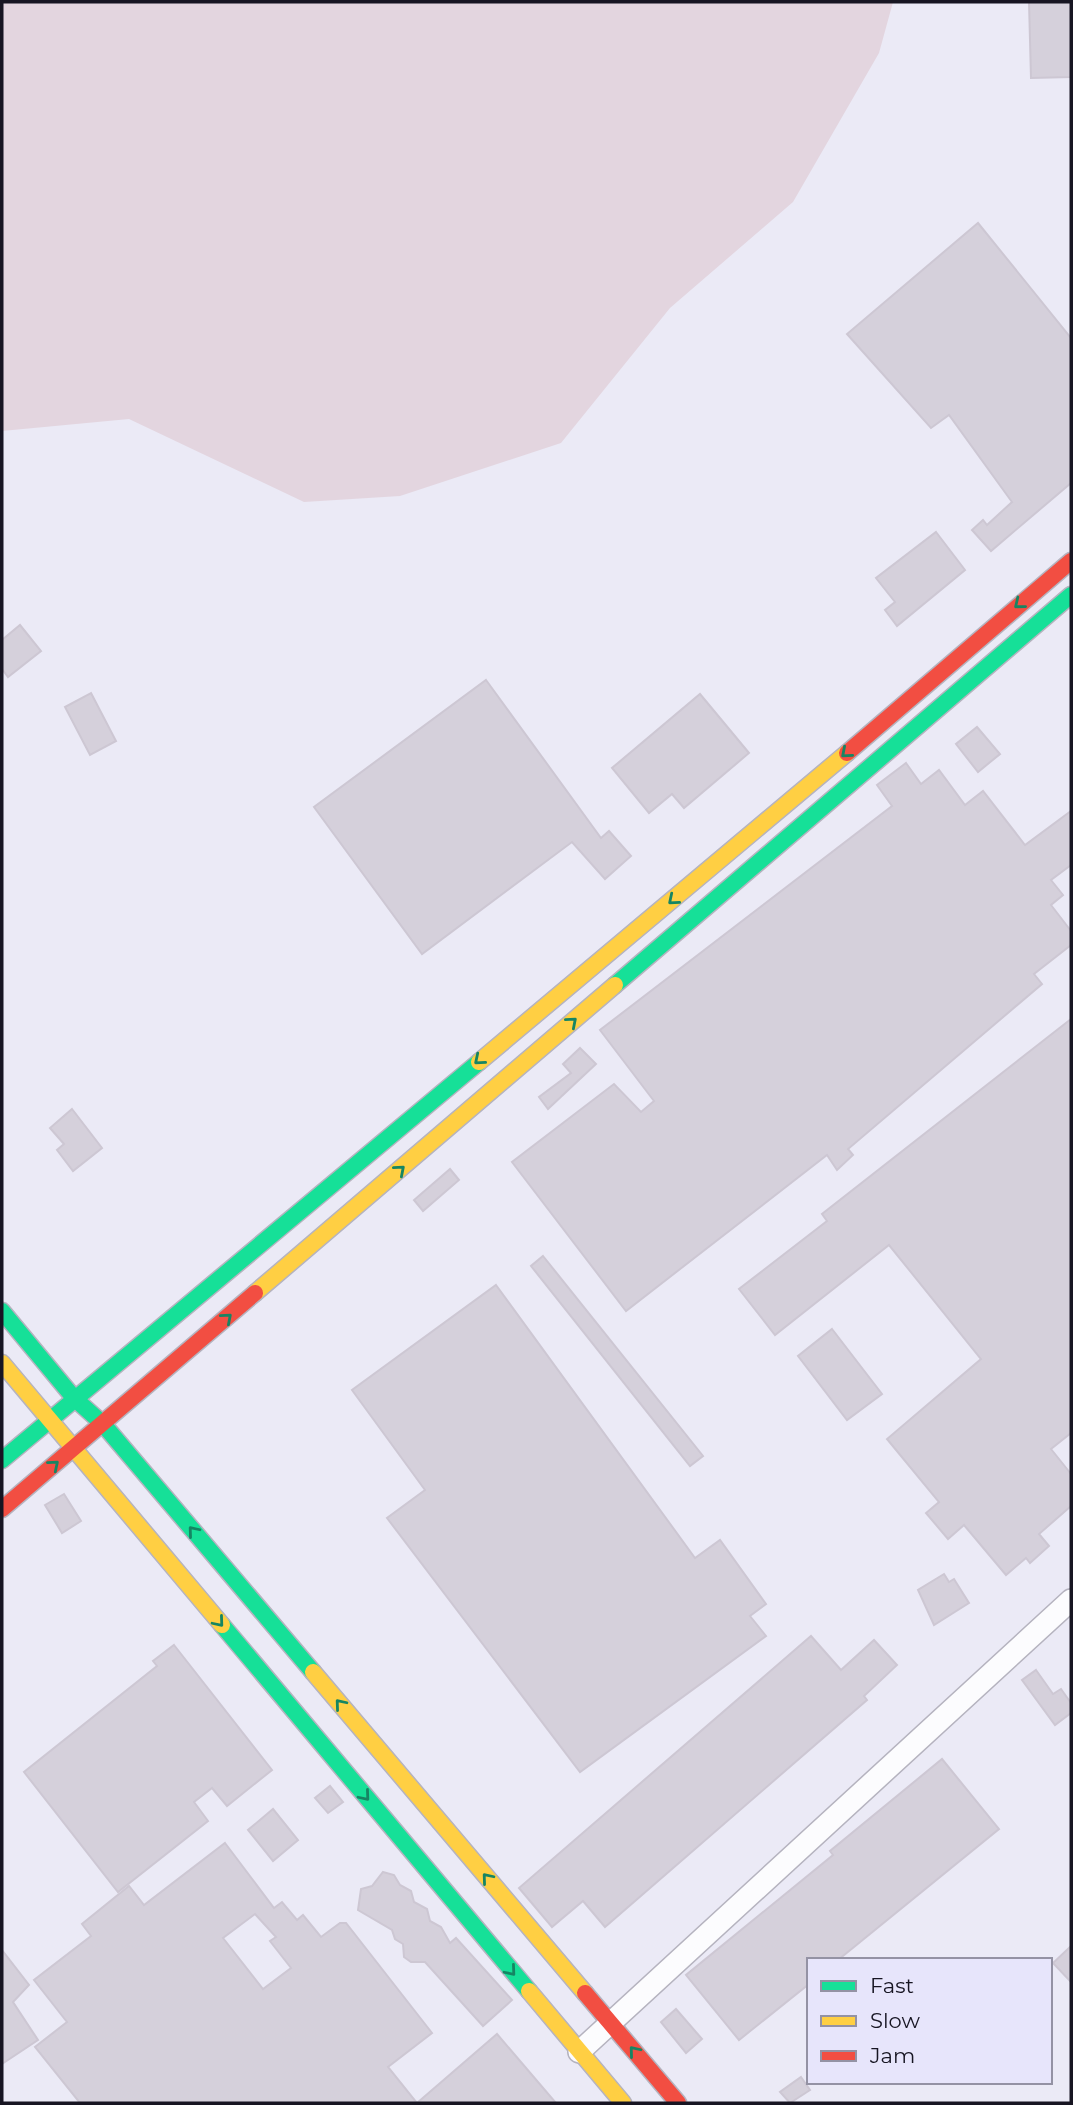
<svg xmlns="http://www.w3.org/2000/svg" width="1073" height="2105" viewBox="0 0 1073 2105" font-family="Montserrat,sans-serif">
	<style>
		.green { fill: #e3d5df }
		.building { fill: #d5d0db; stroke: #cdc7d3; stroke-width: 2; fill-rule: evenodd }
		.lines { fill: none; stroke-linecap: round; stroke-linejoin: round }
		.street-casing { stroke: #b5b3bf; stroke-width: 24 }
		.fast-casing { stroke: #b5b3bf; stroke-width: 19 }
		.slow-casing { stroke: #b5b3bf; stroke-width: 19 }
		.jam-casing { stroke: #b5b3bf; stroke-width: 19 }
		.street { stroke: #fcfcfe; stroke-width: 21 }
		.fast { stroke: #16e098; stroke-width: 16 }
		.slow { stroke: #ffcf43; stroke-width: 16 }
		.jam { stroke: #f24e42; stroke-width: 16 }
		.oneway { stroke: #168563 }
	</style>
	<rect width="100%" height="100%" fill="#ebeaf6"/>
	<polygon class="green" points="2,2 893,2 879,53 793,202 670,308 561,443 400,496 304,502 129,419 2,431"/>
	<g class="building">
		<polygon points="1029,2 1071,2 1071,77 1031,78"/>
		<polygon points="978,223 1071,338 1071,483 991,551 972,530 983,520 987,525 1012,502 949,415 931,428 847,334"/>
		<polygon points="936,532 965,570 897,626 885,610 895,602 876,578"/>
		<polygon points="20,625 41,651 8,677 2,669 2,640"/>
		<polygon points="486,680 601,838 609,831 631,856 605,879 572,842 422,954 314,807"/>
		<polygon points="91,693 116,741 90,755 65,707"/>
		<polygon points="700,694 749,753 684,808 672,794 649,813 612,768"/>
		<polygon points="977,727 1000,754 978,772 956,744"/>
		<polygon points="906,763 921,784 939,770 965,805 983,791 1025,845 1071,811 1071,865 1051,880 1063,895 1051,905 1071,931 1071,945 1034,974 1042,984 848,1149 853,1155 837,1170 827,1155 626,1311 512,1162 614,1084 641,1112 654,1101 600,1030 892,806 877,785"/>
		<polygon points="1071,1019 1071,1433 1051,1449 1071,1474 1071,1506 1039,1534 1049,1546 1030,1563 1026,1558 1006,1575 964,1525 948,1539 926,1513 939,1502 887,1439 981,1359 889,1245 775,1335 739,1289 827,1221 822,1214"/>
		<polygon points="580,1048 596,1064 548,1109 539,1097 571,1073 563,1064"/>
		<polygon points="72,1109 102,1148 73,1171 57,1150 64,1144 50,1128"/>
		<polygon points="450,1169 459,1180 423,1211 414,1200"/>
		<polygon points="543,1256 703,1456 690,1466 531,1266"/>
		<polygon points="496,1285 695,1558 720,1540 766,1604 750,1616 766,1636 580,1772 387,1518 425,1490 352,1390"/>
		<polygon points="832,1329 882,1394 847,1420 798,1356"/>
		<polygon points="64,1494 81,1521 62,1533 45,1505"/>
		<polygon points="944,1574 949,1582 954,1579 969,1603 934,1625 918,1590"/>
		<polygon points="811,1636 841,1670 874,1640 897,1665 864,1696 867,1700 605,1927 583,1901 552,1927 519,1888"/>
		<polygon points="174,1645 272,1770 227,1806 212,1788 194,1802 208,1821 118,1892 24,1772 157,1666 153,1661"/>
		<polygon points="1036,1670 1053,1694 1061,1689 1071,1703 1071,1713 1055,1725 1022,1680"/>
		<polygon points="942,1759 999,1829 838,1960 809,1960 809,1984 739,2040 686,1975 833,1855 830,1851"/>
		<polygon points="330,1786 343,1802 328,1813 315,1798"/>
		<polygon points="273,1809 298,1840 273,1861 248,1830"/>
		<path d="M225 1843 274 1908 282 1902 297 1920 303 1915 321 1937 340 1923H346L432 2033 388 2067 417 2103H80L35 2047 67 2022 34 1980 91 1936 82 1924 129 1886 144 1905ZM255 1914 276 1937 270 1941 291 1968 263 1989 223 1938Z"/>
		<polygon points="383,1872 394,1875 400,1885 411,1891 414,1902 427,1909 430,1921 441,1927 450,1943 456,1938 512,2000 483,2026 425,1962 411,1962 404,1957 403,1944 395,1939 392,1930 358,1910 361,1889 372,1886"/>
		<polygon points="1071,1946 1071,1982 1053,1963"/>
		<polygon points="2,1950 29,1985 13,2002 38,2040 2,2064"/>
		<polygon points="676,2009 702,2039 686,2053 661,2022"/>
		<polygon points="497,2034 556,2103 417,2103"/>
		<polygon points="801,2077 810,2090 790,2103 780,2092"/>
	</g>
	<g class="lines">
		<defs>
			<polyline id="street" points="579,2052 1071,1600"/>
			<g id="fast">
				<polyline points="615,985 1071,595"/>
				<polyline points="2,1311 74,1398 103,1424 313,1672"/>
				<polyline points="2,1460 479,1062"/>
				<polyline points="222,1625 529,1991"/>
			</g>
			<g id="slow">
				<polyline points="479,1062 847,753"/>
				<polyline points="255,1293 615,985"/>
				<polyline points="2,1363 222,1625"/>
				<polyline points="313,1672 585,1993"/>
				<polyline points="529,1991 623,2103"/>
			</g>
			<g id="jam">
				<polyline points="847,753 1071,561"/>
				<polyline points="2,1509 255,1293"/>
				<polyline points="585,1993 678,2103"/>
			</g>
		</defs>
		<use href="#street" class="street-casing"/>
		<use href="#fast" class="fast-casing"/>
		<use href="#slow" class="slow-casing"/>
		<use href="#jam" class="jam-casing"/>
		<use href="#street" class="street"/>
		<use href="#fast" class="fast"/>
		<use href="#slow" class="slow"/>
		<use href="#jam" class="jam"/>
	</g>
	<defs><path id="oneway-chevron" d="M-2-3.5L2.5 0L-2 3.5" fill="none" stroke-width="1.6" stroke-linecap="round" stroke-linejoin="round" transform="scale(1.75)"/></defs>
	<g class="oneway">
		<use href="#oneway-chevron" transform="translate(1019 604) rotate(141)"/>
		<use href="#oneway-chevron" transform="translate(846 753) rotate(139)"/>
		<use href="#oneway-chevron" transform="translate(673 900) rotate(140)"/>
		<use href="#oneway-chevron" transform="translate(572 1022) rotate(-41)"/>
		<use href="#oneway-chevron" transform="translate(479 1060) rotate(140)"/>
		<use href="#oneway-chevron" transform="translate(400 1170) rotate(-41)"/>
		<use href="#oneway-chevron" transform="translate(227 1318) rotate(-41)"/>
		<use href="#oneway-chevron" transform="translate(54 1465) rotate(-40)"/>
		<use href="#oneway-chevron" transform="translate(193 1531) rotate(-130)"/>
		<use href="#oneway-chevron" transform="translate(219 1622) rotate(50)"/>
		<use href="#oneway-chevron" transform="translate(340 1704) rotate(-130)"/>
		<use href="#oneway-chevron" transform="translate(365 1796) rotate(50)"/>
		<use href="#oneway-chevron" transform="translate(487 1878) rotate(-130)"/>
		<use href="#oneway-chevron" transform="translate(511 1971) rotate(50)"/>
		<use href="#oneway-chevron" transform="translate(634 2051) rotate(-130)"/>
	</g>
	<rect width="1073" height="2105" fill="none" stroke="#171522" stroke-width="7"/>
	<rect x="807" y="1958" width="245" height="126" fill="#e7e5fb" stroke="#9492a4" stroke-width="2"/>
	<rect x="821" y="1981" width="35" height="10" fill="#16e098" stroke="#9492a4" stroke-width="2"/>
	<text x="870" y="1993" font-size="21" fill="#171522">Fast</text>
	<rect x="821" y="2016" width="35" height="10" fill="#ffcf43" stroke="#9492a4" stroke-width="2"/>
	<text x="870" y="2028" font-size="21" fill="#171522">Slow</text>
	<rect x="821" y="2051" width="35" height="10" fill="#f24e42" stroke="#9492a4" stroke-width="2"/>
	<text x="870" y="2063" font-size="21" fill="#171522">Jam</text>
</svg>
